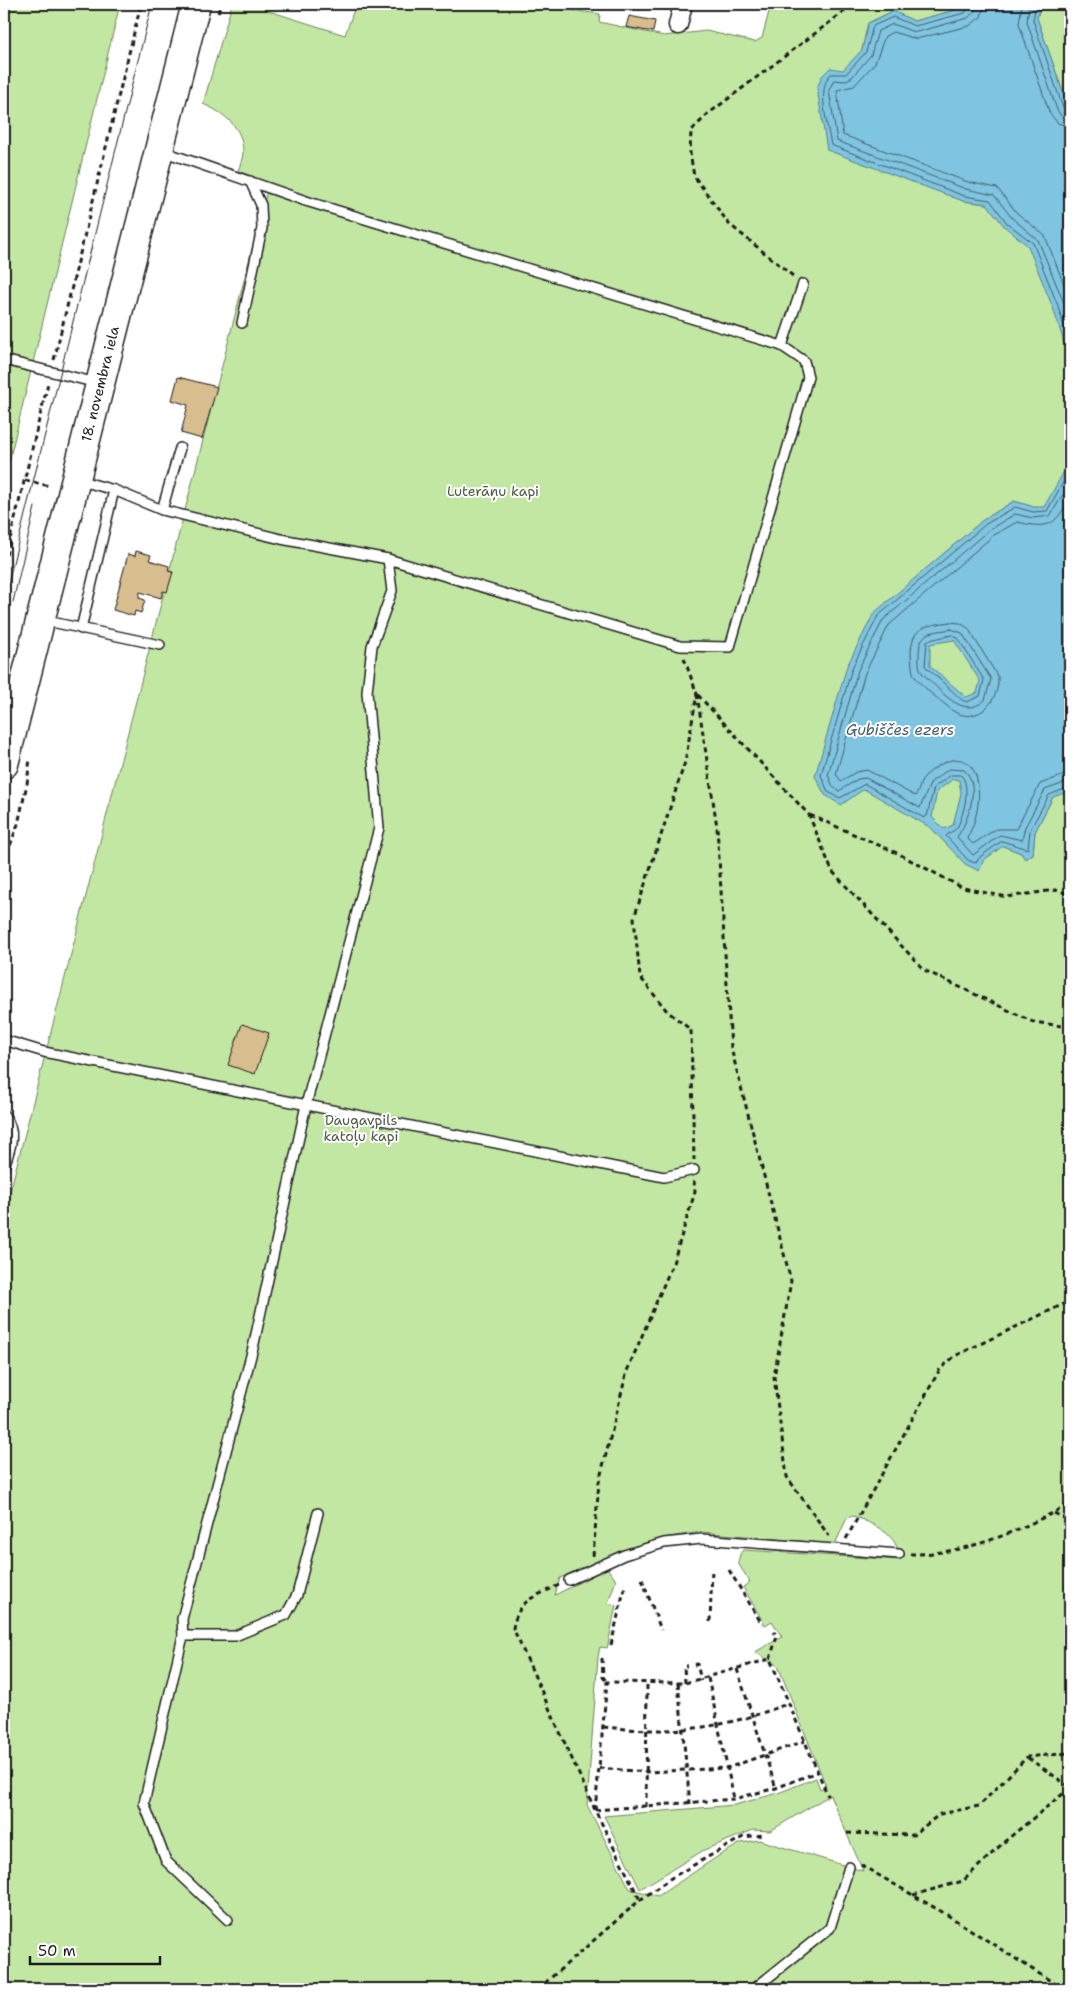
<svg xmlns="http://www.w3.org/2000/svg" width="1074" height="1993" viewBox="0 0 1074 1993" font-family="'Shantell Sans',sans-serif">
	<style>
		.green { fill: #c2e7a2; stroke: #6f825f; fill-rule: evenodd }
		.water { fill: #7fc4e0; stroke: #578192; fill-rule: evenodd }
		.lines { fill: none; stroke-linecap: round; stroke-linejoin: round }
		.shore { stroke: #445f6a; stroke-width: 1 }
		.building { fill: #d8be8e; stroke: #1c1c1c }
		.service-casing { stroke: #1c1c1c; stroke-width: 12 }
		.minor-casing { stroke: #1c1c1c; stroke-width: 21 }
		.primary-casing { stroke: #1c1c1c; stroke-width: 31 }
		.path { stroke: #1c1c1c; stroke-width: 3; stroke-dasharray: 5 4; stroke-linecap: butt }
		.service { stroke: #fff; stroke-width: 9 }
		.minor { stroke: #fff; stroke-width: 18 }
		.primary { stroke: #fff; stroke-width: 28 }
		.tram { stroke: #1c1c1c; stroke-width: 1 }
		.labels { text-anchor: middle; dominant-baseline: central; stroke-width: 4; stroke-linejoin: round; paint-order: stroke }
		.street-label { font-size: 14px; fill: #1c1c1c; stroke: #fff }
		.park-label { font-size: 14px; fill: #4e5944; stroke: #fff }
		.water-label { font-size: 15px; font-style: italic; fill: #445f6a; stroke: #fff }
	</style>
	<rect width="100%" height="100%" fill="#fff"/>
	<filter id="ink" filterUnits="userSpaceOnUse"><feTurbulence type="fractalNoise" baseFrequency=".02" numOctaves="2"/><feDisplacementMap in="SourceGraphic" scale="10" xChannelSelector="R" yChannelSelector="G"/><feConvolveMatrix kernelMatrix="1 2 1 2 8 2 1 2 1" color-interpolation-filters="sRGB"/></filter>
	<g filter="url(#ink)">
		<g class="green">
			<polygon points="4,4 120,4 4,482"/>
			<path d="M232 4H271L269 11 345 35 356 4H522L600 14 599 22 664 36 706 31 755 42 762 38 771 4H968L963 8 914 21 893 11 868 23 862 50 947 194 963 201 987 204 1070 186 1063 341 1070 361V1989H4V1215L269 183 238 171C240 165 243 158 243 152 243 127 224 113 203 104ZM1014 501 1033 507 909 600 914 579 983 520ZM1053 797 1035 832 1033 854 1025 859 1021 853 1003 846ZM853 1516C873 1524 900 1534 899 1560L743 1550 740 1554 738 1563 750 1582 743 1587 765 1625 772 1621 782 1637 755 1652 778 1666 826 1786 820 1789 816 1778 778 1793 735 1805 604 1816 640 1889 704 1850 753 1830 770 1831 830 1795 863 1871 759 1840 741 1843 720 1855 658 1896 630 1889 587 1805 598 1657 600 1647 607 1648 608 1645 616 1605 608 1603 616 1580 607 1568 555 1595 560 1578 625 1550 663 1538 701 1532 833 1544 837 1540 847 1518Z"/>
			<polygon points="1041,4 1070,4 1070,112 1037,18"/>
		</g>
		<g class="water">
			<polygon points="968,4 1041,4 1037,18 1070,112 1070,361 1053,308 1028,246 1004,226 987,204 963,201 827,150 817,88 822,76 830,68 843,70 862,50 868,23 893,11 914,21 963,8"/>
			<path d="M1070 455V791L1053 797 1035 832 1033 854 1025 859 1021 853 1003 846 984 860 979 871 965 864 931 828 864 789 841 805 825 795 815 776 847 666 874 613 983 520 1014 501 1034 507H1044L1066 468ZM954 640 980 681 977 693 966 697 930 666V644ZM953 779 959 780 961 793 953 825 944 829 932 817 937 791Z"/>
		</g>
		<g class="lines">
			<g class="shore">
				<path d="M971 4 965 13 915 26 893 17 873 26 866 52 846 74H831C816 88 828 126 831 145L964 196 990 200 1007 223 1033 243 1058 306 1070 347"/>
				<polyline points="977,4 975,11 968,18 917,32 911,31 893,24 878,31 871,55 852,77 845,81 834,80 829,90 837,141 966,189 994,195 1012,218 1038,240 1064,303 1070,327"/>
				<polyline points="985,4 981,17 969,26 916,39 893,32 885,36 875,63 854,86 837,90 843,135 968,182 997,188 1017,213 1045,236 1070,300"/>
				<polyline points="1022,4 1019,24 1050,114 1058,123 1070,127"/>
				<polyline points="1029,4 1027,22 1057,110 1062,117 1070,119"/>
				<polyline points="1036,4 1033,20 1063,108 1070,113"/>
				<path d="M1070 470 1047 511 1033 512 1015 507 986 524 878 616 852 668 821 775 828 792 840 798 865 784 924 818 927 816 934 787 951 775H961C971 786 964 813 958 826 956 831 949 832 946 836L968 860 975 863 981 856 1002 841 1028 849 1030 830 1049 795 1070 787"/>
				<path d="M1070 483 1050 516 1033 518 1015 514 990 529 883 620 858 670 828 775 833 787 839 791 858 779 866 778 920 808 931 782 949 769 964 770C982 784 967 824 957 837L973 855 1000 835 1022 840 1025 827 1045 790 1070 781"/>
				<path d="M1070 498C1054 527 1049 529 1017 522L994 535 889 625 865 673 836 774 841 781 856 772 867 770 915 796C920 791 919 782 925 776 980 727 990 799 967 838L973 844 996 829H1016L1040 784 1070 773"/>
				<path d="M950 622 960 623 968 628 998 677C1000 701 977 726 953 711 941 701 925 690 915 677 911 670 912 662 911 654 911 625 927 626 950 622Z"/>
				<path d="M951 629 962 633 991 679 985 700C962 721 940 689 923 674 918 668 919 662 919 655 919 630 931 633 951 629Z"/>
				<polygon points="953,635 958,638 984,680 980,696 967,702 962,700 925,666 927,641"/>
			</g>
		</g>
		<g class="building">
			<polygon points="629,16 655,21 653,32 626,27"/>
			<polygon points="178,377 217,387 202,439 181,433 188,405 172,400"/>
			<polygon points="136,551 151,555 149,560 169,566 168,571 173,572 167,592 163,591 161,598 140,592 139,598 145,600 141,613 135,611 134,616 113,610 128,554 135,556"/>
			<polygon points="242,1024 269,1033 255,1074 228,1065"/>
		</g>
		<g class="lines">
			<defs>
				<g id="service">
					<polyline points="162,151 309,202 782,346"/>
					<polyline points="242,323 262,228 261,205 250,181"/>
					<polyline points="4,360 97,383"/>
					<polyline points="78,480 114,490 162,510 281,539 388,559 680,646 730,647 808,377 804,361 782,346 803,284"/>
					<polyline points="162,510 180,448"/>
					<polyline points="42,620 160,645"/>
					<polyline points="81,629 114,490"/>
					<polyline points="4,1040 44,1052 664,1177 694,1170"/>
					<path d="M4 1115C17 1131 11 1148 4 1166"/>
					<polyline points="569,1580 624,1555 664,1543 702,1539 899,1554"/>
					<polyline points="183,1636 235,1636 286,1615 297,1595 318,1513"/>
					<polyline points="228,1920 166,1861 144,1803 183,1636 182,1619 253,1348 306,1105 379,828 367,692 372,646 392,591 388,559"/>
					<polyline points="754,1989 830,1928 849,1867"/>
				</g>
				<polyline id="minor" points="678,25 683,4"/>
				<polyline id="primary" points="4,764 196,4"/>
			</defs>
			<use href="#service" class="service-casing"/>
			<use href="#minor" class="minor-casing"/>
			<use href="#primary" class="primary-casing"/>
			<g class="path">
				<polyline points="218,13 221,4"/>
				<polyline points="793,276 729,224 694,176 690,153 691,131 708,114 854,4"/>
				<polyline points="54,360 141,4"/>
				<polyline points="25,480 49,486"/>
				<polyline points="4,564 48,383"/>
				<polyline points="684,658 697,694 685,762 634,918 640,977 667,1011 691,1030 694,1160"/>
				<polyline points="697,694 717,827 731,1048 791,1281 774,1377 787,1477 829,1536"/>
				<polyline points="698,695 809,815 832,871 924,970 1033,1022 1070,1027"/>
				<polyline points="810,815 897,853 963,888 1007,897 1055,890 1070,894"/>
				<polyline points="4,862 18,824 27,784 30,758"/>
				<polyline points="1054,1513 1070,1521"/>
				<polyline points="846,1539 940,1369 955,1356 1070,1301"/>
				<path d="M910 1554C968 1555 1020 1530 1070 1504"/>
				<polyline points="593,1556 599,1482 627,1371 673,1263 695,1192 694,1181"/>
				<polyline points="729,1570 762,1624"/>
				<polyline points="642,1579 661,1630"/>
				<path d="M559 1585C535 1597 519 1598 513 1628L595 1810 640 1900"/>
				<polyline points="710,1622 712,1568"/>
				<polyline points="611,1645 625,1586"/>
				<polyline points="602,1658 603,1677 607,1682"/>
				<polyline points="770,1659 777,1636 774,1632"/>
				<polyline points="694,1665 697,1664 701,1680"/>
				<polyline points="737,1669 776,1788"/>
				<polyline points="708,1678 734,1799"/>
				<polyline points="678,1683 690,1804"/>
				<polyline points="685,1683 684,1666 687,1666"/>
				<path d="M603 1727C675 1734 721 1730 789 1703"/>
				<polyline points="1028,1758 1070,1787"/>
				<polyline points="599,1768 646,1772 727,1768 805,1741"/>
				<polyline points="646,1807 647,1682"/>
				<polyline points="595,1810 607,1682 685,1683 770,1659 828,1796"/>
				<polyline points="595,1810 734,1799 776,1788 817,1772"/>
				<polyline points="847,1833 913,1835 940,1814 979,1806 1027,1757 1070,1753"/>
				<polyline points="861,1865 949,1916 1063,1989"/>
				<polyline points="913,1895 963,1881 1004,1842 1070,1788"/>
				<polyline points="784,1981 787,1989"/>
				<polyline points="538,1989 640,1900 671,1878 743,1837 764,1835"/>
			</g>
			<use href="#service" class="service"/>
			<use href="#minor" class="minor"/>
			<use href="#primary" class="primary"/>
			<g class="tram">
				<polyline points="13,602 35,507"/>
				<polyline points="5,636 9,579 152,4"/>
			</g>
		</g>
	</g>
	<g class="labels">
		<g class="street-label">
			<text transform="translate(100 384) rotate(-76)">18. novembra iela</text>
		</g>
		<g class="park-label">
			<text x="493" y="491">Luterāņu kapi</text>
			<text x="361" y="1120">Daugavpils<tspan x="361" dy="16">katoļu kapi</tspan></text>
		</g>
		<g class="water-label">
			<text x="900" y="730">Gubiščes ezers</text>
		</g>
	</g>
	<rect width="1074" height="1993" fill="none" stroke="#fff" stroke-width="20"/>
	<rect x="10" y="10" width="1054" height="1973" fill="none" stroke="#1c1c1c" stroke-width="2" filter="url(#ink)"/>
	<path d="M30 1956v8h130v-8" fill="none" stroke="#1c1c1c" stroke-width="2.5"/>
	<text x="38" y="1956" font-size="15" fill="#1c1c1c" stroke="#ffffff" stroke-width="4" paint-order="stroke">50 m</text>
</svg>
